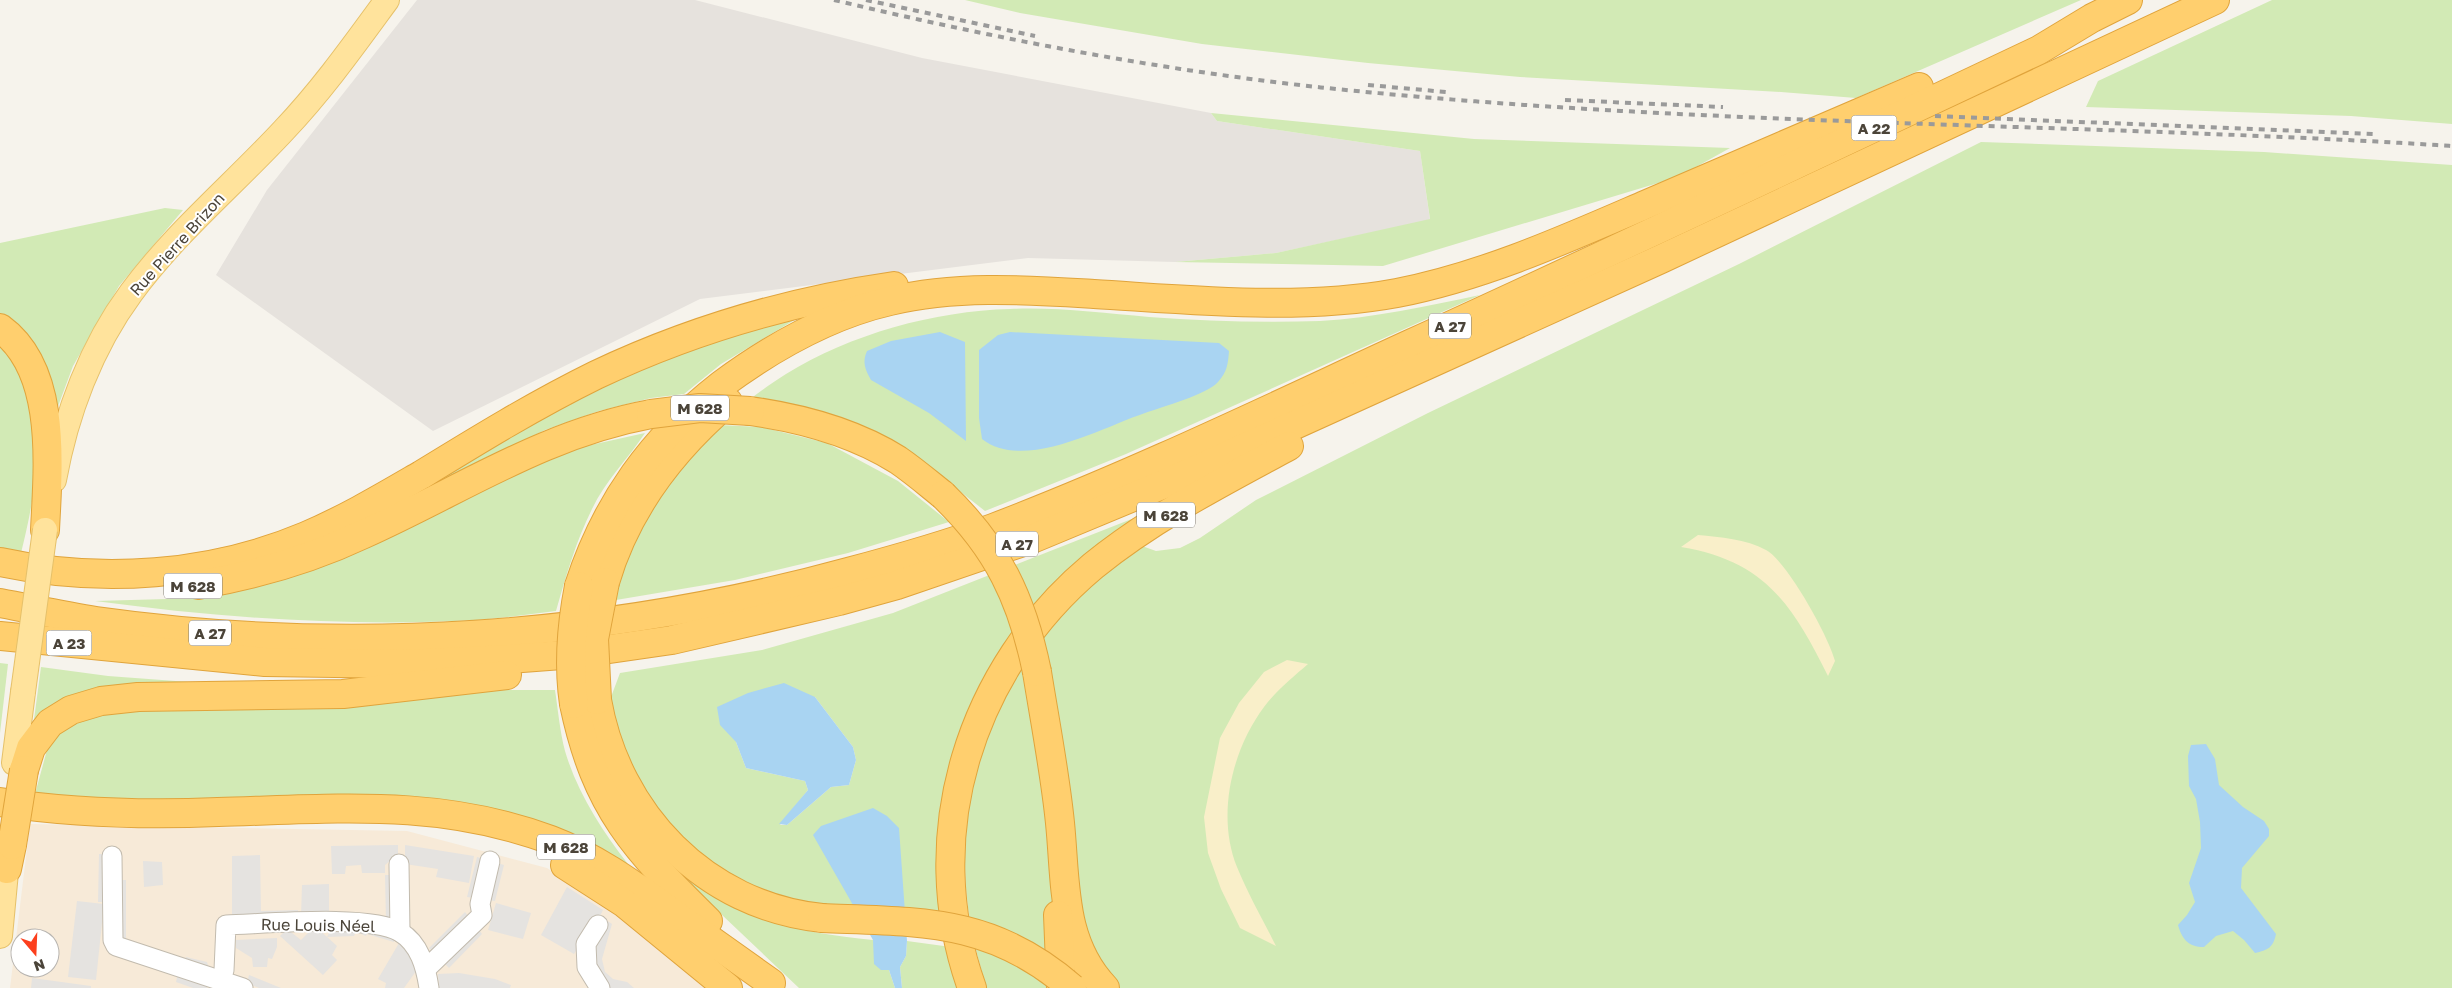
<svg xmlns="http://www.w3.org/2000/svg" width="2452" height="988" viewBox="0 0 2452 988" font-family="'Golos Text',sans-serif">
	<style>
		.commercial { fill: #f7ead8; fill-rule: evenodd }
		.industrial { fill: #e6e2dd }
		.green { fill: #d2eab5; fill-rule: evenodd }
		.sand { fill: #f9efc9 }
		.parking { fill: #e5e3e0 }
		.water { fill: #a9d4f2 }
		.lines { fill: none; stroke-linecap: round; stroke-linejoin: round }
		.minor-casing { stroke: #c2bbae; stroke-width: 21 }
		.major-casing { stroke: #e6c16a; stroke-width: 26 }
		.highway-casing { stroke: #e0a43c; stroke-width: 30 }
		.minor { stroke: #fff; stroke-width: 19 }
		.major { stroke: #ffe39c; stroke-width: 24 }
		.highway { stroke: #ffcf6e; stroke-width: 28 }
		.rail { stroke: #9a9a9a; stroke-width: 4; stroke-dasharray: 6 6; stroke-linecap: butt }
		.major-bridge-casing { stroke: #e6c16a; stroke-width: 26; stroke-linecap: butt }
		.highway-bridge-casing { stroke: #e0a43c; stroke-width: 30; stroke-linecap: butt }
		.major-bridge { stroke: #ffe39c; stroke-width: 24 }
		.highway-bridge { stroke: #ffcf6e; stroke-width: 28 }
		.labels { text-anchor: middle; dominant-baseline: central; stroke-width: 4; stroke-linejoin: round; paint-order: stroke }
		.shield { fill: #fff; stroke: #817c74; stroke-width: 1 }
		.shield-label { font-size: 15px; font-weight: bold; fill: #4b4439 }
		.street-label { font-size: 16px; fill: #4b4439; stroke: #fff }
	</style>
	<rect width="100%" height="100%" fill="#f6f3ec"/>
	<path class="commercial" d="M30 824 407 831 547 868 655 940 706 988H10ZM20 938H50V968H20Z"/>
	<polygon class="industrial" points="417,0 695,0 922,58 1211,113 1217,121 1420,151 1430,220 1276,253 1175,262 1028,258 700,299 433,431 216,275 267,190"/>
	<g class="green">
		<polygon points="965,0 2081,0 1856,98 1781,92 1520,77 1368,63 1202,44 1020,13"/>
		<polygon points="2272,0 2452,0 2452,124 2351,116 2086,107 2098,81"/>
		<polygon points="1211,113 1474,139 1730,148 1678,177 1383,266 1175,262 1276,253 1430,219 1420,151 1217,121"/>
		<polygon points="1981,142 2264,152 2452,165 2452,988 1118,988 1080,927 1042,638 1087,588 1142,546 1156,551 1180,548 1200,538 1256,500 1428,413 1739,264"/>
		<polygon points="165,208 183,210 119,286 73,366 54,417 32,345 0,314 0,243"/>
		<path d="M1480 295 1126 454 985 511 948 482 749 400C761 391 773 382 786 374 851 334 934 311 1010 309 1056 307 1103 313 1149 317 1206 321 1264 323 1320 321 1374 318 1427 306 1480 295Z"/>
		<path d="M811 310 721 364 684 394 651 398 599 411 545 430 351 527C464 461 576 393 699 343 734 329 774 321 811 310Z"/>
		<path d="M0 342C8 353 20 365 25 377 47 433 35 496 21 553L0 548Z"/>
		<polygon points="719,425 761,427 827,443 898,481 949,522 848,553 735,580 616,600 621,566 666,483"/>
		<path d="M645 433C628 459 605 481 592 509 576 541 566 576 556 611 530 614 503 618 477 620 349 627 221 618 95 601L167 599 226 592 441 508 547 460 586 446Z"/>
		<path d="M1152 511 987 677 942 921 856 912 745 889 688 855 639 794 617 739 611 697 620 673 762 650 893 613ZM815 697 853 747 856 760 849 785 831 787 787 825H780L808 790 805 781 746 768 736 742Z"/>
		<path d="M1026 658 1051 857 1056 988H987C963 915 958 852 975 777 978 765 980 752 984 740 995 711 1011 685 1026 658Z"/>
		<polygon points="0,663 8,664 0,733"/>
		<polygon points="41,667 108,676 216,684 146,689 33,727"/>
		<path d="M500 690H555C558 710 560 732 565 751 577 792 602 831 628 864L578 841 488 812 381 795 261 802H135L35 794 53 728 87 712 200 705 318 708Z"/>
		<path d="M664 855C683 872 702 890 725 902 770 927 822 935 873 940L889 970 895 988H799L664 860Z"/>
		<polygon points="907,941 951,947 962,988 902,988 900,967 906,956"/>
	</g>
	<g class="sand">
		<path d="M1698 535C1720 537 1746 539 1766 550 1787 561 1829 637 1835 661L1828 676C1792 604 1765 561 1681 547Z"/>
		<path d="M1287 660 1308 664C1293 677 1276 691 1264 707 1232 750 1216 815 1237 867 1248 894 1263 920 1276 946L1240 928 1221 889 1208 853 1204 817 1220 738 1239 703 1264 672Z"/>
	</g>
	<g class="parking">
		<polygon points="398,845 398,854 385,865 385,873 362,873 361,865 346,866 345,874 332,874 331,846"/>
		<polygon points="405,845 474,856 469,883 436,877 438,869 405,864"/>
		<polygon points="99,854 117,854 117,880 126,880 126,938 108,938 108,902 98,902"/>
		<polygon points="260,855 261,911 298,910 298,916 241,921 232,915 232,856"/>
		<polygon points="477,857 504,865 495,901 467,897"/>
		<polygon points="143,861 162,862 163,885 144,887"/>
		<polygon points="385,875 394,875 394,923 386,922"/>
		<polygon points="329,884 329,915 301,916 302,885"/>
		<polygon points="567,887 603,910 600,916 612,924 602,959 605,972 613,979 627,982 634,988 595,988 579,946 574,954 541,935"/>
		<polygon points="77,901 104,904 96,980 68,977"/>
		<polygon points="496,903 531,913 523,939 488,930"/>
		<polygon points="465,912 482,934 449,968 429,948"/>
		<polygon points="315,926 337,946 332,955 337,960 323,975 280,936 287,929 301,940"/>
		<polygon points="332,927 396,934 394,942 367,934 366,936 356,932 354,936 327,937"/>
		<polygon points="277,938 277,947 272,959 268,958 267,967 253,967 252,958 236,948 236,940"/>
		<polygon points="399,943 406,947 411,961 419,967 404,988 385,988 386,983 378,979"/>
		<polygon points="186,957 207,962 210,971 207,988 193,988 176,982 178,973"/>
		<polygon points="459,973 495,979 511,985 510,988 439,988 438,974"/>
		<polygon points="249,975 281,988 259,988 247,983"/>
		<polygon points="32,978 91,986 91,988 31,988"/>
	</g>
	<g class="water">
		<path d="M940 332 965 342 966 441 929 413 871 380C865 369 862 362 867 351L891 341Z"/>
		<path d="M1010 332 1219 343 1229 351C1228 364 1227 372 1218 382 1208 394 1162 407 1145 413 1103 427 1024 472 982 439L979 418V350L998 335Z"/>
		<polygon points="784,683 815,697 853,747 856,760 849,785 831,787 787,825 779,824 808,790 805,781 746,768 736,742 720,725 717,707 748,693"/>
		<path d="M2206 744 2215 759 2219 785 2243 807 2264 821 2269 829V836L2242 868 2241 888 2276 934C2273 948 2268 950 2255 953L2244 940 2233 931 2216 936 2204 947C2188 947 2182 939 2178 925L2187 915 2195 902 2189 883 2201 848 2200 822 2196 799 2189 786 2188 756 2191 745Z"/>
		<polygon points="873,808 887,816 899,828 907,941 906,956 900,967 902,988 895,988 889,970 881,970 874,964 873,940 813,835 821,826"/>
	</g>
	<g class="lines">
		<defs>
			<g id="minor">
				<polyline points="112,856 113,940 116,946 243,988"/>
				<polyline points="399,864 400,932"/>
				<polyline points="598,925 586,944 587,967 600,988"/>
				<polyline points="426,969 482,915 480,904 490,861"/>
				<path d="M221 980 224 970 226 925C264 924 371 914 400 932 420 944 426 968 429 988"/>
			</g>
			<g id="major">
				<path d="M54 480C66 414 91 347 131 293 175 233 233 185 284 130 322 90 354 45 387 0"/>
				<polyline points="14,763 23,692"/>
				<polyline points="0,936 8,851"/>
			</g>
			<g id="highway">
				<path d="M0 328C58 370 48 467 45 530"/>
				<path d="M750 411C800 418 855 433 898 460 914 471 928 483 943 495"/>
				<path d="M0 562C101 584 211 576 306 536 346 519 383 497 421 475 478 440 535 405 596 375 691 330 790 301 894 286"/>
				<path d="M605 582C626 510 671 451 728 402"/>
				<path d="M198 585C256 575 311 559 364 534 462 490 543 434 651 414"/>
				<path d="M579 586C606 503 652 439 721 385 771 348 829 315 890 301 956 285 1027 290 1094 294 1193 300 1300 311 1397 293 1484 276 1566 239 1647 204 1738 165 1828 126 1919 87"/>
				<path d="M0 603C32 609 64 616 96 621 347 656 604 639 848 572 897 559 946 545 993 528 1135 474 1273 407 1410 344 1621 248 1830 149 2039 50L2092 18 2128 0"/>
				<polyline points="0,636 265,662 406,664 509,659 575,654 672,640 839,601 897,585 1032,539 1169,482 1661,259 2215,0"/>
				<path d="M1037 672C1045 722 1055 773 1060 823 1066 882 1061 942 1105 988"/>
				<path d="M597 700C617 814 705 906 822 918"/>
				<path d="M574 704C596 809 635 849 708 921"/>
				<polyline points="24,770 31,748 50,723 71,710 101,701 138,697 343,694 507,675"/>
				<path d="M0 802C72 813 145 815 218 812 335 809 438 798 551 840 596 857 635 886 674 914 706 937 739 960 771 983"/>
				<polyline points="565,865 624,903 728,988"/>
				<polyline points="7,869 12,845"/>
				<polyline points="1058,915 1061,988"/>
				<path d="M972 988C917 835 970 669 1093 566 1152 518 1222 482 1289 446"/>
			</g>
		</defs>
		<use href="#minor" class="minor-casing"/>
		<use href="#major" class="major-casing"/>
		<use href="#highway" class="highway-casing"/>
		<use href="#minor" class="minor"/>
		<use href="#major" class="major"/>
		<use href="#highway" class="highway"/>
		<g class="rail">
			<path d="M834 0C993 38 1154 69 1317 87 1694 127 2074 122 2452 146"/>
			<polyline points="866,0 1035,36"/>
			<polyline points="1368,85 1446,92"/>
			<polyline points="1565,100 1723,107"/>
			<polyline points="1935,116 2375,134"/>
		</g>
		<defs>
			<polyline id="major-bridge" points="23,692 45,530"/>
			<g id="highway-bridge">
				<polyline points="651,414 700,408 750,411"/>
				<path d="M943 495C998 548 1022 599 1037 672"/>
				<polyline points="597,700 594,639 605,582"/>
				<path d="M574 704C568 664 571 627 579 586"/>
				<polyline points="12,845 24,770"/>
				<path d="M822 918C921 922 992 918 1072 988"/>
			</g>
		</defs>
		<use href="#major-bridge" class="major-bridge-casing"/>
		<use href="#highway-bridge" class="highway-bridge-casing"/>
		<use href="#major-bridge" class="major-bridge"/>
		<use href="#highway-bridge" class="highway-bridge"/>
	</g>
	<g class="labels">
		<g class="shield">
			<rect x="1851.5" y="115.5" width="45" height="25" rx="4"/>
			<rect x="1429" y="313.5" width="42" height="25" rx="4"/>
			<rect x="671" y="395.5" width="58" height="25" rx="4"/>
			<rect x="1137" y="502.5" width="58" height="25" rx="4"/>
			<rect x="996" y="531.5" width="42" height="25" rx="4"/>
			<rect x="164" y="573.5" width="58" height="25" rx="4"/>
			<rect x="189" y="620.5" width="42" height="25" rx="4"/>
			<rect x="46.5" y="630.5" width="45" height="25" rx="4"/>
			<rect x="537" y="834.5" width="58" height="25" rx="4"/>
		</g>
		<g class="shield-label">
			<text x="1874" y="128">A 22</text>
			<text x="1450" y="326">A 27</text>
			<text x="700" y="408">M 628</text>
			<text x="1166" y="515">M 628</text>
			<text x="1017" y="544">A 27</text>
			<text x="193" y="586">M 628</text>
			<text x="210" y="633">A 27</text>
			<text x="69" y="643">A 23</text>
			<text x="566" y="847">M 628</text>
		</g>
		<g class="street-label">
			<text transform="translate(177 244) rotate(-48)">Rue Pierre Brizon</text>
			<text transform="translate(318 925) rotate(1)">Rue Louis Néel</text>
		</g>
	</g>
	<g transform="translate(35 953) rotate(161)"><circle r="24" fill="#ffffff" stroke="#b7b4b0"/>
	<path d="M0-4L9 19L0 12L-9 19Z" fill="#fc3f1d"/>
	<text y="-8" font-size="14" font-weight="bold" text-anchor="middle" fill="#4b4439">N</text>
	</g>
</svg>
